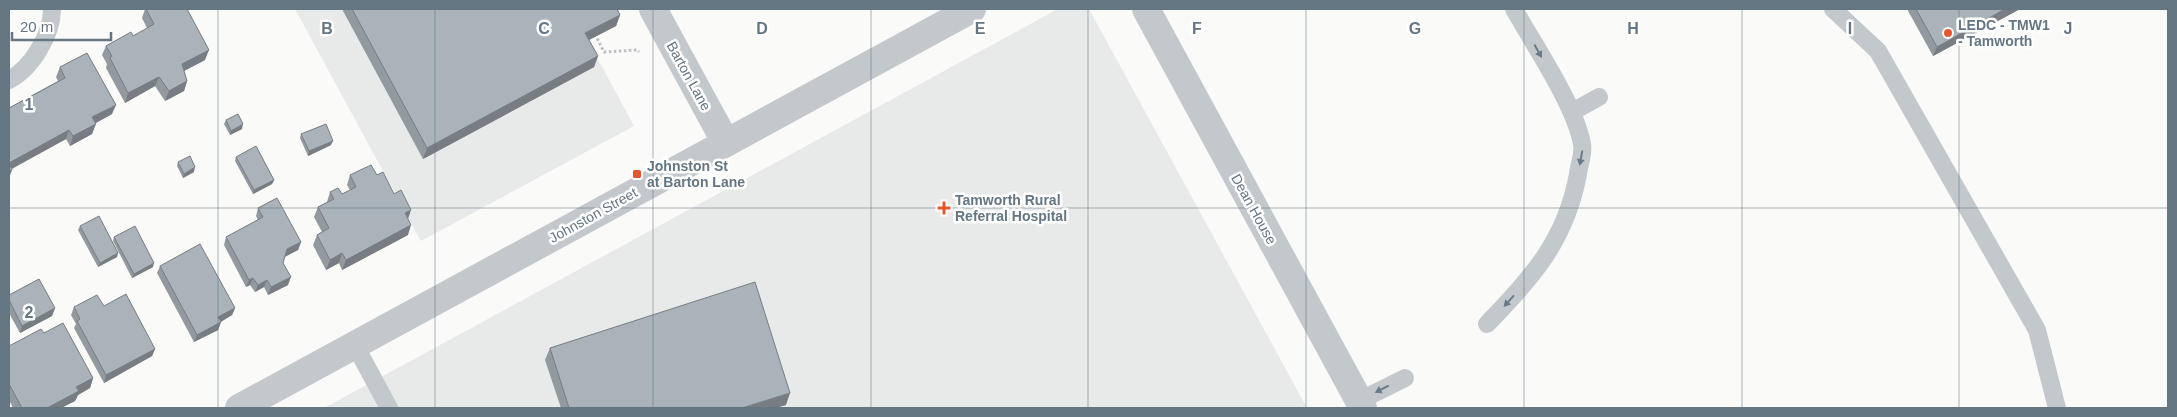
<svg xmlns="http://www.w3.org/2000/svg" width="2177" height="417" viewBox="0 0 2177 417" font-family="Arial,sans-serif">
	<style>
		.built { fill: #e8e9e9 }
		.lines { fill: none; stroke-linecap: round; stroke-linejoin: round }
		.path { stroke: #bbbfc2; stroke-width: 3; stroke-dasharray: 2.5 2.5; stroke-linecap: butt }
		.service { stroke: #c3c8cc; stroke-width: 18 }
		.minor { stroke: #c3c8cc; stroke-width: 28 }
		.wall { fill: #929a9f }
		.shaded-wall { fill: #777d82 }
		.building { fill: #aab3b9; stroke: #777d82 }
		.oneway { fill: #6a7a87 }
		.grid { fill: none; stroke: #657683; stroke-width: 1; stroke-opacity: 0.55 }
		.poi-dot { fill: #e4572e; stroke: #fff; stroke-width: 2 }
		.labels { text-anchor: middle; dominant-baseline: central; stroke-width: 5; stroke-linejoin: round; paint-order: stroke }
		.poi-label { font-size: 14px; font-weight: bold; fill: #657683; stroke: #fff; text-anchor: start }
		.street-label { font-size: 14px; fill: #657683; stroke: #fff }
		.grid-label { font-size: 16px; text-anchor: middle; font-weight: bold; fill: #657683; stroke: #fff; stroke-width: 5; stroke-linejoin: round; paint-order: stroke }
	</style>
	<rect width="100%" height="100%" fill="#fafaf8"/>
	<g class="built">
		<polygon points="295,9 571,9 634,126 421,241"/>
		<polygon points="1058,9 1089,9 1307,408 324,408"/>
	</g>
	<g class="lines">
		<polyline class="path" points="595,34 604,52 637,50 639,52"/>
		<g class="service">
			<polyline points="1833,9 1878,51 2037,330 2057,408"/>
			<path d="M9 80C32 68 52 34 52 9"/>
			<polyline points="1572,112 1599,97"/>
			<path d="M1487 324C1532 278 1566 240 1578 174 1579 165 1584 153 1582 144 1575 105 1534 45 1514 9"/>
			<polyline points="355,345 389,408"/>
			<polyline points="1359,401 1405,378"/>
		</g>
		<g class="minor">
			<polyline points="653,9 726,143"/>
			<polyline points="1146,9 1363,408"/>
			<polyline points="239,408 972,9"/>
		</g>
	</g>
	<g class="wall">
		<polygon points="145,9 187,9 205,60 184,71 187,81 184,91 165,101 155,86 125,103 106,68 107,64 102,55 106,46 133,36 147,28 142,18"/>
		<polygon points="342,9 617,9 620,15 616,26 589,40 598,56 594,67 423,159"/>
		<polygon points="1907,9 2020,9 1933,56"/>
		<polygon points="60,67 112,114 95,123 92,134 70,146 66,139 12,169 9,108 58,81 56,77"/>
		<polygon points="226,120 242,129 230,135 224,124"/>
		<polygon points="301,134 331,145 308,156 300,138"/>
		<polygon points="236,157 274,180 272,184 253,194 235,161"/>
		<polygon points="178,162 194,172 183,178 177,166"/>
		<polygon points="350,175 377,175 408,219 408,235 342,270 339,263 326,270 313,245 317,235 322,232 314,217 318,207 327,202 330,192 342,194 350,190 347,185"/>
		<polygon points="258,208 301,242 298,250 285,257 283,263 288,285 268,295 264,287 255,292 250,285 246,287 224,245 226,237 258,220 256,216"/>
		<polygon points="80,226 117,257 98,267 78,230"/>
		<polygon points="114,237 153,267 132,278 113,241"/>
		<polygon points="160,266 235,308 232,315 221,322 218,330 194,342 157,273"/>
		<polygon points="9,300 55,308 52,316 20,333 9,313"/>
		<polygon points="104,306 155,349 152,356 104,383 74,328 76,324 71,315 74,307"/>
		<polygon points="9,346 93,378 90,388 78,395 75,401 61,408 13,408 9,400"/>
		<polygon points="550,348 786,405 775,408 561,408 545,360"/>
	</g>
	<g class="shaded-wall">
		<polygon points="2005,9 2020,9 1933,56 1937,47"/>
		<polygon points="620,15 616,26 581,44 585,33"/>
		<polygon points="209,50 205,60 178,74 182,64"/>
		<polygon points="598,56 594,67 423,159 427,148"/>
		<polygon points="159,77 155,86 125,103 128,93"/>
		<polygon points="187,81 184,91 165,101 169,91"/>
		<polygon points="116,105 112,114 89,127 92,117"/>
		<polygon points="96,124 92,134 70,146 73,136"/>
		<polygon points="243,124 242,129 230,135 231,131"/>
		<polygon points="69,130 66,139 9,170 9,163"/>
		<polygon points="333,141 331,145 308,156 309,151"/>
		<polygon points="195,167 194,172 183,178 184,174"/>
		<polygon points="12,170 9,178 9,171"/>
		<polygon points="274,180 272,184 253,194 254,190"/>
		<polygon points="411,210 408,219 405,213"/>
		<polygon points="411,225 408,235 342,270 346,260"/>
		<polygon points="301,242 298,250 284,257 287,249"/>
		<polygon points="118,253 117,257 98,267 100,263"/>
		<polygon points="342,253 339,263 326,270 330,260"/>
		<polygon points="154,263 153,267 132,278 134,274"/>
		<polygon points="291,277 288,285 268,295 271,287"/>
		<polygon points="253,278 250,285 246,287 249,280"/>
		<polygon points="267,280 264,287 255,292 258,285"/>
		<polygon points="55,308 52,316 20,333 22,326"/>
		<polygon points="235,308 232,315 215,325 218,317"/>
		<polygon points="221,322 218,330 194,342 197,335"/>
		<polygon points="155,349 152,356 104,383 106,375"/>
		<polygon points="93,378 90,388 78,395 75,401 61,408 47,408 76,387"/>
		<polygon points="790,393 786,405 775,408 742,408"/>
	</g>
	<g class="building">
		<polygon points="146,9 187,9 209,50 182,64 187,81 169,91 159,77 128,93 110,58 112,56 106,46 131,32 133,36 154,24"/>
		<polygon points="352,9 617,9 620,15 585,33 598,56 427,148"/>
		<polygon points="1916,9 2005,9 1937,47"/>
		<polygon points="87,53 116,105 92,117 96,124 73,136 69,130 9,163 9,108 65,78 60,67"/>
		<polygon points="238,114 243,124 231,131 226,120"/>
		<polygon points="326,124 333,141 309,151 301,134"/>
		<polygon points="256,146 274,180 254,190 236,157"/>
		<polygon points="190,156 195,167 184,174 178,162"/>
		<polygon points="9,164 12,170 9,171"/>
		<polygon points="371,165 377,175 383,172 394,194 401,190 411,210 405,213 411,225 346,260 342,253 330,260 317,235 329,228 318,207 334,199 330,192 338,188 342,194 356,187 350,175"/>
		<polygon points="277,198 301,242 287,249 283,263 291,277 271,287 267,280 258,285 253,278 249,280 226,237 263,217 258,208"/>
		<polygon points="99,216 118,253 100,263 80,226"/>
		<polygon points="135,226 154,263 134,274 114,237"/>
		<polygon points="200,244 235,308 218,317 221,322 197,335 160,266"/>
		<polygon points="39,279 55,308 22,326 9,300 9,295"/>
		<polygon points="755,282 790,393 742,408 569,408 550,348"/>
		<polygon points="126,294 155,349 106,375 77,321 80,319 74,307 97,295 104,306"/>
		<polygon points="63,323 93,378 76,387 79,391 47,408 22,408 9,384 9,346 41,329 44,333"/>
	</g>
	<defs><path id="oneway-solid" d="M-6-.8H1V-3.2L6.5 0L1 3.2V.8H-6Z" transform="scale(1.25)"/></defs>
	<g class="oneway">
		<use href="#oneway-solid" transform="translate(1538 51) rotate(61)"/>
		<use href="#oneway-solid" transform="translate(1581 158) rotate(100)"/>
		<use href="#oneway-solid" transform="translate(1509 301) rotate(132)"/>
		<use href="#oneway-solid" transform="translate(1382 389) rotate(153)"/>
	</g>
	<path class="grid" d="M218 9V408M435 9V408M653 9V408M871 9V408M1088 9V408M1306 9V408M1524 9V408M1742 9V408M1959 9V408M9 208H2168"/>
	<g class="poi-dot">
		<circle cx="1948" cy="33" r="5"/>
		<rect x="632" y="169" width="10" height="10" rx="2.5"/>
		<path d="M941.5 200.5h5v5h5v5h-5v5h-5v-5h-5v-5h5z"/>
	</g>
	<g class="labels">
		<g class="poi-label">
			<text x="1958" y="25">LEDC - TMW1<tspan x="1958" dy="16">- Tamworth</tspan></text>
			<text x="647" y="166">Johnston St<tspan x="647" dy="16">at Barton Lane</tspan></text>
			<text x="955" y="200">Tamworth Rural<tspan x="955" dy="16">Referral Hospital</tspan></text>
		</g>
		<g class="street-label">
			<text transform="translate(689 76) rotate(61)">Barton Lane</text>
			<text transform="translate(1254 209) rotate(61)">Dean House</text>
			<text transform="translate(593 215) rotate(-29)">Johnston Street</text>
		</g>
	</g>
	<g class="grid-label">
		<text x="327" y="34">B</text>
		<text x="544" y="34">C</text>
		<text x="762" y="34">D</text>
		<text x="980" y="34">E</text>
		<text x="1197" y="34">F</text>
		<text x="1415" y="34">G</text>
		<text x="1633" y="34">H</text>
		<text x="1850" y="34">I</text>
		<text x="2068" y="34">J</text>
		<text x="29" y="110">1</text>
		<text x="29" y="318">2</text>
	</g>
	<rect width="2177" height="417" fill="none" stroke="#657683" stroke-width="20"/>
	<path d="M12 32v8h99v-8" fill="none" stroke="#657683" stroke-width="2.5"/>
	<text x="20" y="32" font-size="15" fill="#657683" stroke="#ffffff" stroke-width="4" paint-order="stroke">20 m</text>
</svg>
